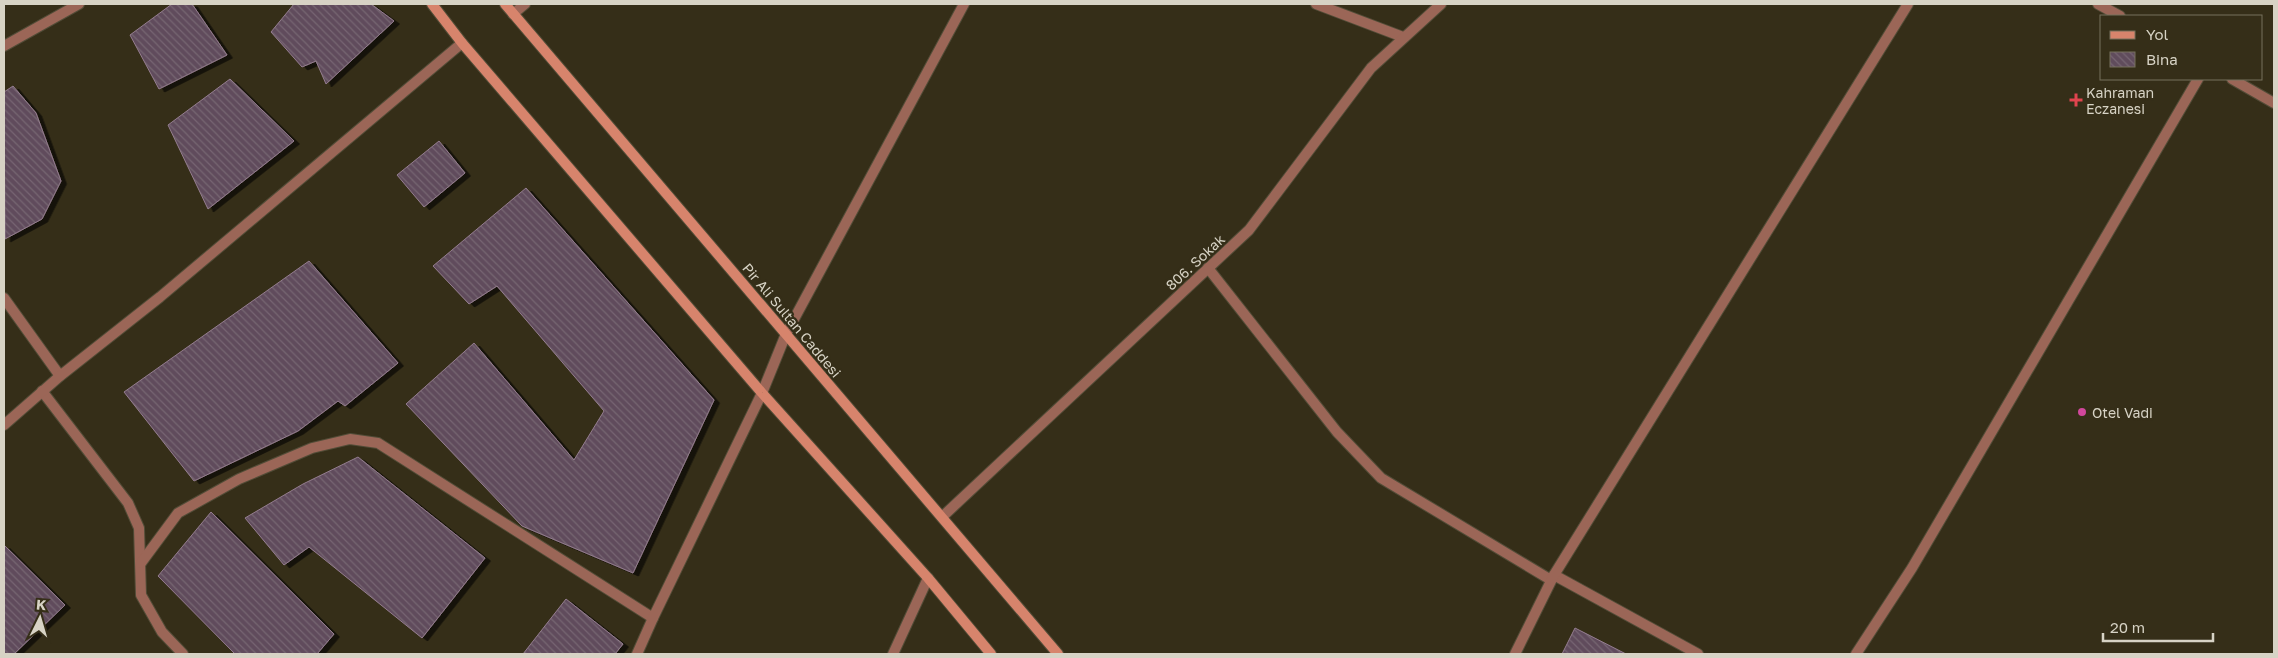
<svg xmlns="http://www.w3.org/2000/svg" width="2278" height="658" viewBox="0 0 2278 658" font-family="'Golos Text',sans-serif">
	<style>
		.building { fill: url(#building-back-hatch); stroke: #947d8f; filter: url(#shadow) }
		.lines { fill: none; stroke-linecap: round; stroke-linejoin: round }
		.minor-casing { stroke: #524c37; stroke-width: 12 }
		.secondary-casing { stroke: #524c37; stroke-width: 12 }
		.minor { stroke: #9b6657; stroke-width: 10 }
		.secondary { stroke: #d7846c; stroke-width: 10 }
		.health-dot { fill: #e0444e; stroke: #352e18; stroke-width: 2 }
		.hotel-dot { fill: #d1479c; stroke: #352e18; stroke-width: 2 }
		.labels { text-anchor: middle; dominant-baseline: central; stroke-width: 4.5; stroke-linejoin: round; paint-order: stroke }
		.poi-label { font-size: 14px; fill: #d7d3c5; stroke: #352e18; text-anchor: start }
		.street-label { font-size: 14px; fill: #d7d3c5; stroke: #352e18 }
	</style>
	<defs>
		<pattern id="building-back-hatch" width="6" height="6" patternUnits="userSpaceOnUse" patternTransform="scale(1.25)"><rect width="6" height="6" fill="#604c5c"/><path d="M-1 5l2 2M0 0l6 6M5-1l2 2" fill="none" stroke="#766572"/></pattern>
		<filter id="shadow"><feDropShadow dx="5.5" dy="3" stdDeviation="0" flood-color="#0009"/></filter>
	</defs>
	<rect width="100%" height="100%" fill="#352e18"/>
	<g class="building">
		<polygon points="172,4 192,4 227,55 159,89 130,35"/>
		<polygon points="294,4 371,4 394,21 326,84 316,61 302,67 271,32"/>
		<polygon points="230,79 294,141 208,209 168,125"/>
		<polygon points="13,86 36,113 61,181 42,219 5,239 4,92"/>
		<polygon points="439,141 465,173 424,207 397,175"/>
		<polygon points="526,188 714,400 633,573 522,526 406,404 474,343 574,460 604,411 497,286 469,304 433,266"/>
		<polygon points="309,261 398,363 345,406 338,401 298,431 194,481 124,392"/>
		<polygon points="358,457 485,558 422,638 309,547 284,565 245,518 303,484"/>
		<polygon points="211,512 334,634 317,654 235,654 158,576"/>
		<polygon points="4,545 65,605 14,654 4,654"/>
		<polygon points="566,599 623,644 615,654 523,654"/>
		<polygon points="1575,628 1626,654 1562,654"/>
	</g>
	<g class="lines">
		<defs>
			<g id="minor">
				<polyline points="1316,4 1403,37"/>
				<polyline points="2098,4 2120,16"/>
				<polyline points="513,14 525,4"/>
				<polyline points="4,46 79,4"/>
				<polyline points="2232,79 2274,103"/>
				<polyline points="1208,268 1337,432 1381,478 1551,580"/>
				<polyline points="4,298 60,376"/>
				<polyline points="42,391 128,503 139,528 141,595 162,632 183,654"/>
				<polyline points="4,425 60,376 160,297 462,43"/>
				<polyline points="942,517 1249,230 1371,68 1441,4"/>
				<polyline points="141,563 178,513 239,479 312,448 350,439 378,443 653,618"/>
				<polyline points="1554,575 1698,654"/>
				<polyline points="637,654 653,618 762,393 786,334 964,4"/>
				<polyline points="893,654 928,578"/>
				<polyline points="1515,654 1554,575 1908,4"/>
				<polyline points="1856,654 1912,568 2198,79"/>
			</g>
			<g id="secondary">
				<polyline points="432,4 462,43 762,393 928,578 991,654"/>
				<polyline points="505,4 1058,654"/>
			</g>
		</defs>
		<use href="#minor" class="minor-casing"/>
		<use href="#secondary" class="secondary-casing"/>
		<use href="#minor" class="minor"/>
		<use href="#secondary" class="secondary"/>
	</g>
	<path class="health-dot" d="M2073.5 92.5h5v5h5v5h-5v5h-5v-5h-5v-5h5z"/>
	<circle class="hotel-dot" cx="2082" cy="412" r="5"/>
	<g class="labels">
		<g class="poi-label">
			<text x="2086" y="92">Kahraman<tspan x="2086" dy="16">Eczanesi</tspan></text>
			<text x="2092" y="412">Otel Vadi</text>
		</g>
		<g class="street-label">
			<text transform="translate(1195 262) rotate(-43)">806. Sokak</text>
			<text transform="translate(792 320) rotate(50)">Pir Ali Sultan Caddesi</text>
		</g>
	</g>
	<rect width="2278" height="658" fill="none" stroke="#d7d3c5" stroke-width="10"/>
	<rect x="2100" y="15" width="162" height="65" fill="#352e18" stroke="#76705d"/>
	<rect x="2110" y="31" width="25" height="8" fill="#d7846c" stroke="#76705d"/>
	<text x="2146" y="40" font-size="15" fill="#d7d3c5">Yol</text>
	<rect x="2110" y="52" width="25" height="15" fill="url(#building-back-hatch)" stroke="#76705d"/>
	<text x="2146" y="65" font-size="15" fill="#d7d3c5">Bina</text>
	<g transform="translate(40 618) rotate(5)" stroke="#352e18" stroke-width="4" paint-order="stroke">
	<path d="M0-4L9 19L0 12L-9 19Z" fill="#d7d3c5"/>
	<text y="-8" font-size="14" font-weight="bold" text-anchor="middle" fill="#d7d3c5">K</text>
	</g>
	<path d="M2103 633v8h110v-8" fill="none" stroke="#d7d3c5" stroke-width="2.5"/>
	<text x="2110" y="633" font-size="15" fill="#d7d3c5" stroke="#352e18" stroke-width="4" paint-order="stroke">20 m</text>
</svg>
